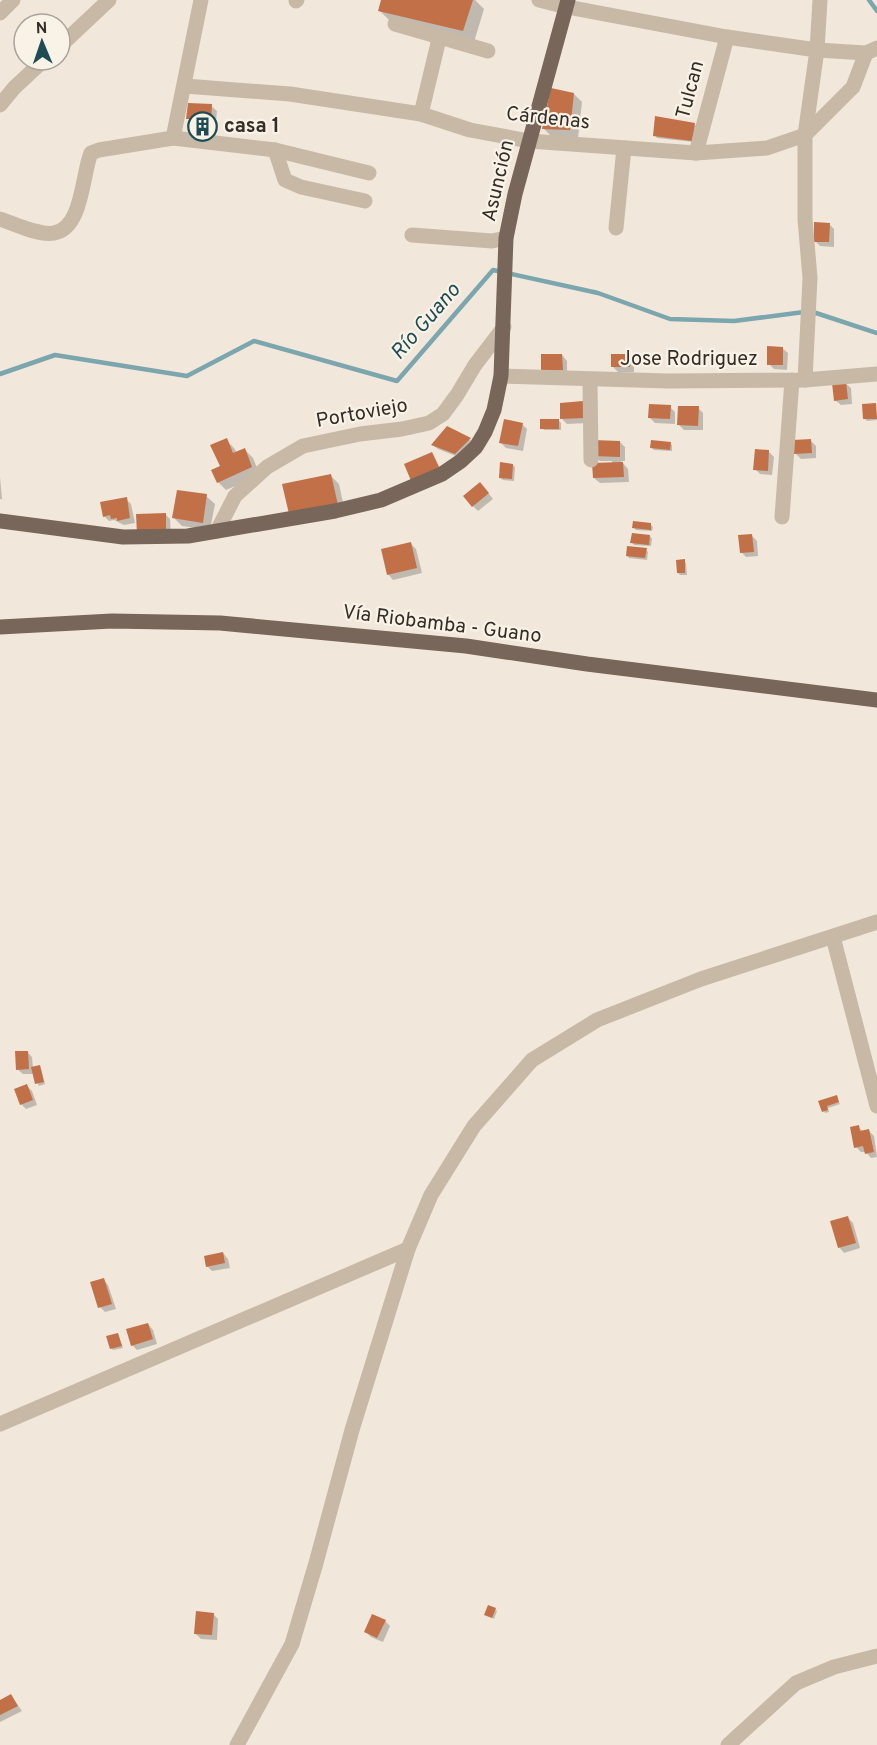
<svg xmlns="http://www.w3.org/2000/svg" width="877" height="1745" viewBox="0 0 877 1745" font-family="Overpass,sans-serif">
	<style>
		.shadow { fill: #0003 }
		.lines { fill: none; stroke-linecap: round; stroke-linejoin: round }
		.stream { stroke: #7ba6ad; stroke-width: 4.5 }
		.building { fill: #c27047 }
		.minor { stroke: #c8b9a7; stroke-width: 15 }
		.major { stroke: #776659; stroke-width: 15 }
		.labels { text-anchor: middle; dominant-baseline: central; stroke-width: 4.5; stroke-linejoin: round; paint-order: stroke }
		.street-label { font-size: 20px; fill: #352d27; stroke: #f9f2e7 }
		.poi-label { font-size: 20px; font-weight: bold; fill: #352d27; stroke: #f9f2e7; text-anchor: start }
		.water-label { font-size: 21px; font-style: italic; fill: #1e4c55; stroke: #f9f2e7 }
	</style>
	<rect width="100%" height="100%" fill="#f1e8db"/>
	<g class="shadow">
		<polygon points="382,0 475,0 484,9 474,42 391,22 380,11"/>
		<polygon points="574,94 582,102 578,138 551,136 543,128"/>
		<polygon points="211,106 217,111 214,143 197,124 193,124 188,118"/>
		<polygon points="694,124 696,126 694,142 657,138 655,135"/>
		<polygon points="829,224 834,229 834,247 820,246 815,241"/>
		<polygon points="782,348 788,353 787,370 774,369 769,364"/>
		<polygon points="562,355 567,361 567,374 543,370"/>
		<polygon points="629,355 634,360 634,372 618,372 613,367"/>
		<polygon points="845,383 851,388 852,404 841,405 835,400"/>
		<polygon points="583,403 588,423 567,424 562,419"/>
		<polygon points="875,405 877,420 867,421 865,419"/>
		<polygon points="670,407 675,412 675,424 655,423 650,418"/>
		<polygon points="698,408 703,413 703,430 684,430 679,425"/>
		<polygon points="559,421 561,423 561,430 544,430 542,428"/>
		<polygon points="522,424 527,429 523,451 506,448 501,443"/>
		<polygon points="448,428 470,440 475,444 461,458 438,449 433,445"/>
		<polygon points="226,440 234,448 237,453 245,450 253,458 260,475 226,490 218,482"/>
		<polygon points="810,440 816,446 816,458 801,459 796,454"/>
		<polygon points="620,442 625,447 625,461 621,461 628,469 629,482 600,483 594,478 612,464 612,461 600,461 595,456"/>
		<polygon points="670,443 672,445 672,451 654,450 652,448"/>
		<polygon points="768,451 774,457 772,475 760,474 755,469"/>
		<polygon points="513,465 515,467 514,481 503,480 500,478"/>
		<polygon points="331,476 339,484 345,512 298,522"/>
		<polygon points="0,477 2,499 0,499"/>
		<polygon points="485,489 493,499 478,511 473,506"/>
		<polygon points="206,496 215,504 210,530 182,526 174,518"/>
		<polygon points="126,499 131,504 135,523 124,525 114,520 109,521 104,516"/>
		<polygon points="165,514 170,519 171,537 137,516"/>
		<polygon points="650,524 653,527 652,531 636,530 634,528"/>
		<polygon points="650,536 652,539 651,546 634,545 632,542"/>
		<polygon points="752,536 757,541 758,556 746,557 741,552"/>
		<polygon points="411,544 416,549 422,573 393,580 388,574"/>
		<polygon points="646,550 648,552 647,560 629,558 627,556"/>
		<polygon points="684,561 686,563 687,575 680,575 678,573"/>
		<polygon points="27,1052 32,1057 33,1068 39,1067 41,1069 45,1084 39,1086 34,1074 23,1074 17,1069"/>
		<polygon points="27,1086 32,1091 37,1105 26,1109 21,1104"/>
		<polygon points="836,1097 840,1104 828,1108 829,1112 825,1113 820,1102"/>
		<polygon points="858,1126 863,1132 869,1131 874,1136 877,1157 871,1158 866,1152 861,1152 856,1147"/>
		<polygon points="848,1218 853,1223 860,1248 844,1253 839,1247"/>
		<polygon points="223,1253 228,1259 230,1268 212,1271 207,1266"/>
		<polygon points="103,1279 108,1285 116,1309 105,1312 100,1307"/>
		<polygon points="148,1324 153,1330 157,1344 137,1350 132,1345"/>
		<polygon points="118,1334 123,1348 113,1350 111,1348"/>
		<polygon points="495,1609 497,1611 494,1619 486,1615"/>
		<polygon points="213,1614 218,1619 217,1640 201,1639 195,1633"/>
		<polygon points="385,1621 390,1626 383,1642 371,1637 366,1632"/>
		<polygon points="11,1696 22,1711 0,1722 0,1702"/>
	</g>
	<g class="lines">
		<g class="stream">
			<polyline points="869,0 877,11"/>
			<polyline points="813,312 877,333"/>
			<polyline points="0,374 55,355 187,376 254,341 397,381 493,270 598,293 670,319 734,321 804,312"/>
		</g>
	</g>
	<g class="building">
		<polygon points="381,0 473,0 463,31 378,11"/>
		<polygon points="551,88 574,93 570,130 542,129"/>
		<polygon points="188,103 212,104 210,138 194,135 196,119 186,119"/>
		<polygon points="655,116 695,123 692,141 653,136"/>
		<polygon points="814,222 830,223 829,242 814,242"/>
		<polygon points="767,346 783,347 783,365 767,365"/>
		<polygon points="541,354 562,354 563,370 541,370"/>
		<polygon points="611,354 629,354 630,367 611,367"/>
		<polygon points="846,382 848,399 834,401 832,383"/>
		<polygon points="583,401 584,418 560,419 560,403"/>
		<polygon points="876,403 877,419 863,419 862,404"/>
		<polygon points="649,404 671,405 670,419 648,418"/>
		<polygon points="678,406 699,406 698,426 677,425"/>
		<polygon points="504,419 523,423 518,446 499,443"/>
		<rect x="540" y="419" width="19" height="10"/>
		<polygon points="447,426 471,438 455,454 431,445"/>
		<polygon points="227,438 233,453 245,448 252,467 217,483 211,470 220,466 210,445"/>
		<polygon points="811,439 812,453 794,454 793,440"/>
		<polygon points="593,440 620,441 620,457 593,456"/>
		<polygon points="651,440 671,442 670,450 650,448"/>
		<polygon points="755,449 769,450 768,471 753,470"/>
		<polygon points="432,452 441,471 412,483 404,464"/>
		<polygon points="500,462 513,464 512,479 499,478"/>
		<polygon points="623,462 624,477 593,478 592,463"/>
		<polygon points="331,474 338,505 289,514 282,484"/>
		<polygon points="480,482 489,493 472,507 463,496"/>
		<polygon points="177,490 207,494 203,523 172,518"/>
		<polygon points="127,497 130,518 117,521 117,518 111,519 110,515 103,517 100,502"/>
		<polygon points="166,513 166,532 137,534 136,514"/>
		<polygon points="633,521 651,523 651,530 632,528"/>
		<polygon points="632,533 650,535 649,545 630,543"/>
		<polygon points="752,534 754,552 740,553 738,535"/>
		<polygon points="411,542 417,568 387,575 381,549"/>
		<polygon points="627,546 647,548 645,558 626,556"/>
		<polygon points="685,559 685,573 677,573 676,560"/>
		<polygon points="15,1051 28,1051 29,1069 16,1070"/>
		<polygon points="40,1065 44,1082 35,1084 31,1067"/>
		<polygon points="27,1084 33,1100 20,1105 14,1089"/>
		<polygon points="837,1095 839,1102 827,1106 828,1110 822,1112 818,1101"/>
		<polygon points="859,1125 860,1131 869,1129 874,1152 865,1154 863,1146 854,1148 850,1127"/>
		<polygon points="848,1216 856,1243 838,1248 830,1221"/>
		<polygon points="223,1252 225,1263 206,1267 204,1256"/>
		<polygon points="104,1278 112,1304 98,1308 90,1282"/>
		<polygon points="148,1323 153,1339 131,1346 126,1329"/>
		<polygon points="118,1333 122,1346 110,1349 106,1336"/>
		<polygon points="488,1605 496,1608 492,1618 484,1615"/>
		<polygon points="196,1611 214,1613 212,1635 194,1634"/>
		<polygon points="372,1614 386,1620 377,1638 364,1632"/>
		<polygon points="11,1694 18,1706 0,1715 0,1700"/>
	</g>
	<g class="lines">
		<g class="minor">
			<polyline points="539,0 567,7 727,37 817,50 866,53 877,48"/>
			<polyline points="296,1 297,0"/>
			<polyline points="0,13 13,0"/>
			<polyline points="395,24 488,51"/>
			<polyline points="60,46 109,0"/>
			<polyline points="185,86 290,94 421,114 470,130 529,141 696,153 767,148 805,135 853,87 866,53"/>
			<polyline points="0,105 14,88 44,60"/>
			<polyline points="421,114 439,39"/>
			<polyline points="173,138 201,0"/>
			<polyline points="275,150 285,180 301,187 365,201"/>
			<polyline points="696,153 727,37"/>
			<path d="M0 219C14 224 40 236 54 233 83 228 82 174 91 153L99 150 173 138 275 150 369 173"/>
			<polyline points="616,228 624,148"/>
			<polyline points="412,235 492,241 506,238"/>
			<polyline points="501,376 668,381 805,380 877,374"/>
			<polyline points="590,380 591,460"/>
			<polyline points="805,380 810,278 805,219 805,135 817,50 820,0"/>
			<polyline points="782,517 792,380"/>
			<polyline points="217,531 235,496 267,467 303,446 360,434 402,429 429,423 443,414 457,395 475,365 504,327"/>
			<polyline points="833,937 877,1106"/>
			<polyline points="0,1424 408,1249"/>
			<polyline points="237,1745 292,1644 316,1563 352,1430 408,1249 431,1195 474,1126 532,1060 597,1020 701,979 877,922"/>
			<polyline points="728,1745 796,1683 834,1667 877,1656"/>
		</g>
		<g class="major">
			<polyline points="0,521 123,537 188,536 335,511 381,500 442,474 461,461 476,447 485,432 494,410 501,376 506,238 515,194 568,0"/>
			<polyline points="0,627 112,621 220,623 466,646 587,664 877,700"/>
		</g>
	</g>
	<defs>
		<symbol id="building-ring" viewBox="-11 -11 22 22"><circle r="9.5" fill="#f9f2e7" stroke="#1e4c55" stroke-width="1.5"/><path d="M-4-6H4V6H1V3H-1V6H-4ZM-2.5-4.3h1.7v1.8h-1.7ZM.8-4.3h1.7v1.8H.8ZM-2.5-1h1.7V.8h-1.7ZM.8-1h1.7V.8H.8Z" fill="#1e4c55"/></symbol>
	</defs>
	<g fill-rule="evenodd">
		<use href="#building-ring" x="186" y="110" width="33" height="33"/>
	</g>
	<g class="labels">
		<g class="street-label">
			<text transform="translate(691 90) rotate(-75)">Tulcan</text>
			<text transform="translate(548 119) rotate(6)">Cárdenas</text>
			<text transform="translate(499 181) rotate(-77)">Asunción</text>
			<text x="689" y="360">Jose Rodriguez</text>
			<text transform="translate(362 414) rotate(-10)">Portoviejo</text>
			<text transform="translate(442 625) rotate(7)">Vía Riobamba - Guano</text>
		</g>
		<g class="poi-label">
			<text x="224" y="127">casa 1</text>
		</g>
		<g class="water-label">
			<text transform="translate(426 322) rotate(-49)">Río Guano</text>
		</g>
	</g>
	<g transform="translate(42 42) rotate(358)"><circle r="28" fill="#f9f2e7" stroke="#aba39a" stroke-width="1.5"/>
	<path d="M0-4.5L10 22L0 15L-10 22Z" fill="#1e4c55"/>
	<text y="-9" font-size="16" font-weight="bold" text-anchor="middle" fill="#352d27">N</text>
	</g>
</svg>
